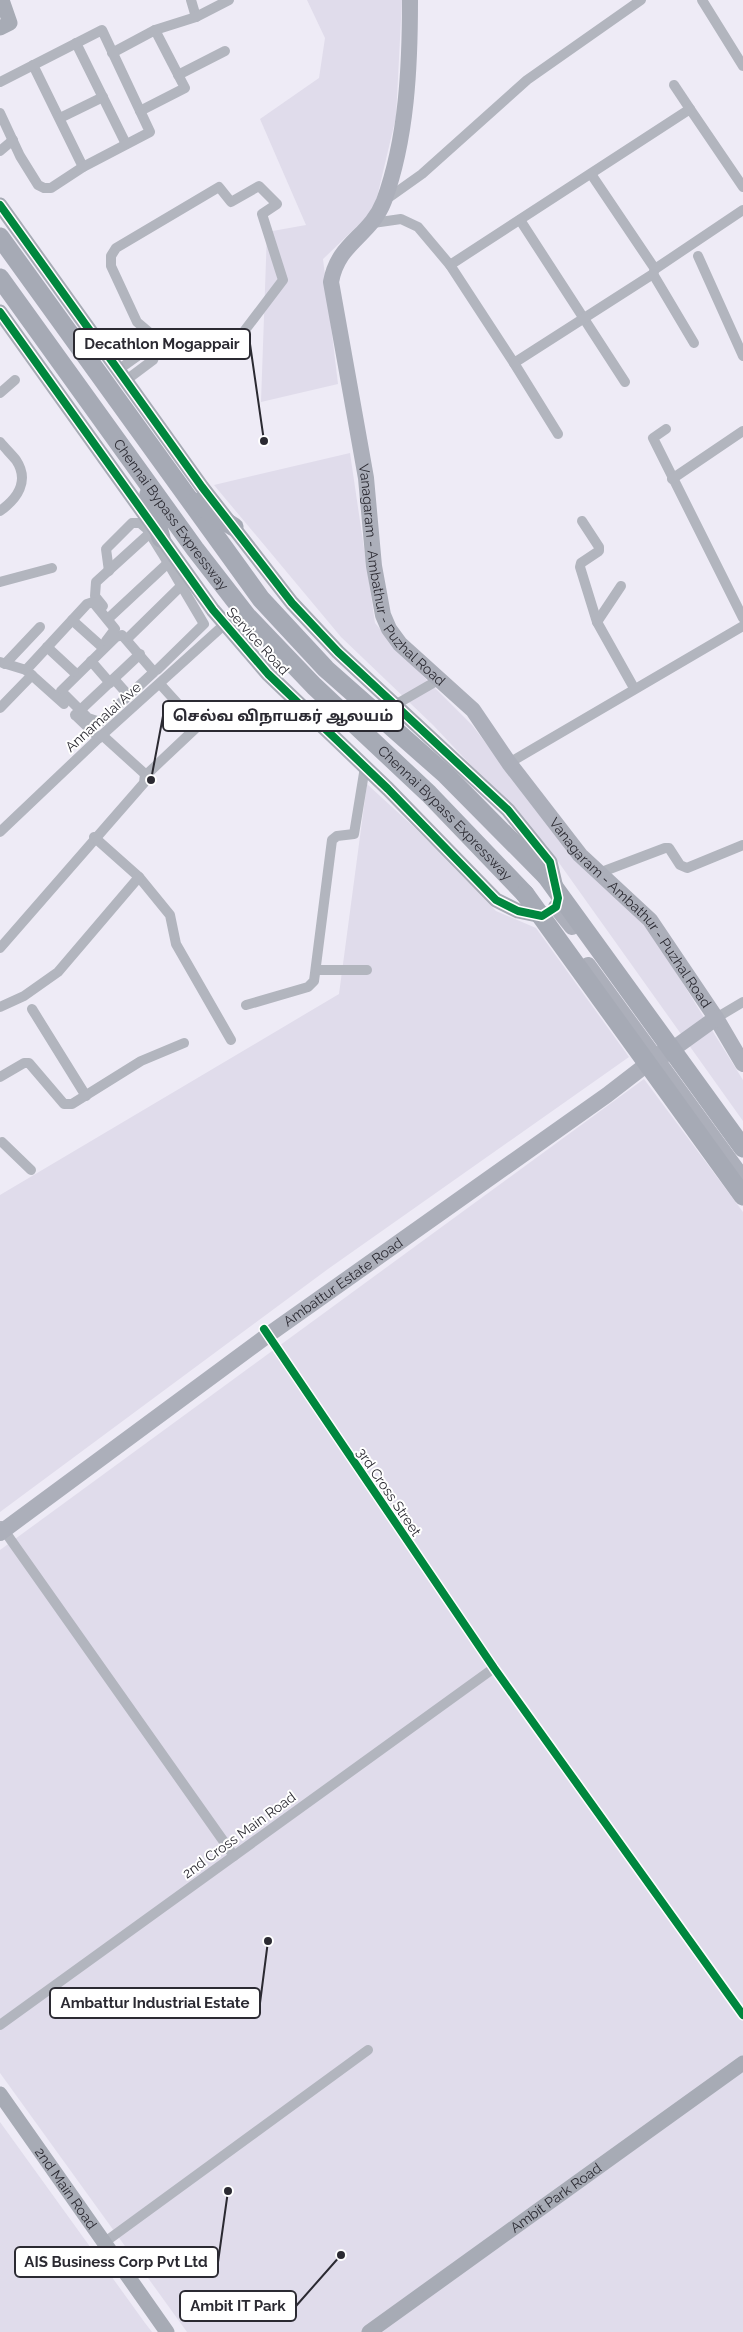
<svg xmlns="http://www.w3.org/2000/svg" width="743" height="2332" viewBox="0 0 743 2332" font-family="Raleway,'Noto Sans Tamil',sans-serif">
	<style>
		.industrial { fill: #e0dceb }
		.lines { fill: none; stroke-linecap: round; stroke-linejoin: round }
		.street { stroke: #b2b5be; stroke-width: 10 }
		.secondary { stroke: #a7abb5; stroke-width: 15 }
		.primary { stroke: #acafba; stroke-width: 16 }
		.highway { stroke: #a6aab5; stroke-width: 19 }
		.highway-bridge { stroke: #a6aab5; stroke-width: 19 }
		.cycleway-casing { stroke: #fff; stroke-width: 11 }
		.cycleway { stroke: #00873e; stroke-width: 8 }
		.labels { text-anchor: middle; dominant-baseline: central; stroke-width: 4; stroke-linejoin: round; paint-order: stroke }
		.street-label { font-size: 14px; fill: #2b2a32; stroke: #fff }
		.leader { fill: none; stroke: #2b2a32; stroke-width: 2 }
		.callout-dot { fill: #2b2a32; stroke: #fff; stroke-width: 2 }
		.callout { fill: #fff; stroke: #2b2a32; stroke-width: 2 }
		.callout-label { font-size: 15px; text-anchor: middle; font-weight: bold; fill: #2b2a32 }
	</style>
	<rect width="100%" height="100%" fill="#eeebf6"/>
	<g class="industrial">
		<polygon points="307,0 402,0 396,117 374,210 323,259 338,384 261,402 267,232 306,225 260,119 319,78 325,38"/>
		<polygon points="350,453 375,623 400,653 472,725 545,821 613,891 654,937 743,1080 743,1121 547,846 433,725 341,637 214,485"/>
		<polygon points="367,784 416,829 496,911 536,928 629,1057 328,1269 0,1512 0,1195 339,994"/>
		<polygon points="644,1079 743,1212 743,2332 187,2332 0,2073 0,1550"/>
		<polygon points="0,2122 145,2323 152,2332 0,2332"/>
	</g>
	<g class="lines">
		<g class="street">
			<polyline points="191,0 196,17"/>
			<polyline points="702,0 743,66"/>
			<polyline points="76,43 126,144"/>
			<polyline points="112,53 155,30"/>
			<polyline points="33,65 83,167"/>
			<polyline points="178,75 225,51"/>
			<polyline points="0,82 102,30 150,132 83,167 51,188 44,188 38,185 20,156 0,113"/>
			<polyline points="674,85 690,109"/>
			<polyline points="140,111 185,88 155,30 196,17 229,0"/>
			<polyline points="60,118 103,97"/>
			<polyline points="0,151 13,140"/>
			<polyline points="591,174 655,269"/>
			<polyline points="384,201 422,174 527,80 641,0"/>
			<polyline points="520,220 625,382"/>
			<polyline points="373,223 401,219 418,227 450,265 514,363 653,274 655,269 743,210"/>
			<polyline points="698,256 743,356"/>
			<polyline points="450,265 690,109 743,187"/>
			<polyline points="653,274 694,343"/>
			<polyline points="514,363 558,434"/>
			<polyline points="118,370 146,350 158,348"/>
			<polyline points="125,381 153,360 158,348 168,338 242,334 283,280 262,214 277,204 259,186 231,202 219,187 116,248 111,256 111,266 137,322 150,333 168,338"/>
			<polyline points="0,393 15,380"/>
			<polyline points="666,429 653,438 743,618"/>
			<path d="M0 442C5 448 11 454 16 460 30 481 17 499 0 511"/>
			<polyline points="672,479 743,431"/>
			<polyline points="582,521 599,547 599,551 581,563 580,567 597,622 634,688"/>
			<polyline points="109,571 106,549 132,523 140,523 147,529 162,553 204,624 157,670"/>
			<polyline points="0,582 52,568"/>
			<polyline points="103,606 95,596 96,582 150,533"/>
			<polyline points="111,616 168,563"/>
			<polyline points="72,620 101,646"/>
			<polyline points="597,622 621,586"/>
			<polygon points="122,635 154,672 100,722 88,718 61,691 116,637"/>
			<polyline points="129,637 181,586"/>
			<polyline points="47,647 74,672"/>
			<polyline points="91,661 110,683"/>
			<polyline points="0,662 26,670 64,704"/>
			<polyline points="5,664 40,627"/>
			<polyline points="26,670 87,604 93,602 115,629 106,641"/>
			<polyline points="114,679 129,696"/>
			<polyline points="395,705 440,679"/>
			<polyline points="0,708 32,675"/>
			<polyline points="75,715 140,654"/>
			<polyline points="76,716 99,738"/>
			<polyline points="509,763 743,626"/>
			<polyline points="145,776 198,726 160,684"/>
			<polyline points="0,832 102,735 225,624"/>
			<polyline points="599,873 665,848 669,848 680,865 687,868 743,845"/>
			<polyline points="139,877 170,915 176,944 231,1040"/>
			<polyline points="0,948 144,783 145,774 102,735"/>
			<polyline points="316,970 367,970"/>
			<polyline points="246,1005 308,987 314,981 332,840 337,836 354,834 365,767"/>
			<polyline points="0,1007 24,996 58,972 139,877 94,837"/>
			<polyline points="32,1009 86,1096"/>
			<polyline points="716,1018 743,1002"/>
			<polyline points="0,1077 24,1063 29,1063 64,1104 72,1104 141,1061 184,1043"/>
			<polyline points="2,1142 31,1170"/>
			<polyline points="265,1331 494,1668 743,2015"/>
			<polyline points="1,1526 234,1856"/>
			<polyline points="0,2025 494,1668"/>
			<polyline points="105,2242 368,2050"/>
		</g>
		<g class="secondary">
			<polyline points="0,28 10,23 2,0"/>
			<polyline points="0,205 202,487 292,603 338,652 508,810 550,862 556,888"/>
			<polyline points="0,312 213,610 268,674 388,789 496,900 518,911 542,916 545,914"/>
			<path id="s1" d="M0 2094 167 2332"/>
			<path id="s2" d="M369 2332 743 2063"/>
		</g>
		<g class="primary">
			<path id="s3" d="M410 0C410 66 407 138 384 201 370 237 338 242 331 282L366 478 374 566 383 615 389 629 400 644 473 710 509 763 580 855 650 920 716 1018 743 1064"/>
			<polyline points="556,907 572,927"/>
			<polyline points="588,965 743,1178"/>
			<polyline points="666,1054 716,1018"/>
			<path id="s4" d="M0 1533 268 1335 607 1095 664 1051"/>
		</g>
		<g class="highway">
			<polyline points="0,237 261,599 326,669 446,775 546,876"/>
			<path id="s5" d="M0 278 195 549 247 616 314 686 429 794 525 894"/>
			<polyline points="149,494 161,538"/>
			<polyline points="195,502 234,527"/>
		</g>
		<g class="highway-bridge">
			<polyline points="546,876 743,1148"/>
			<polyline points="525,894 743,1196"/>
		</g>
		<defs>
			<g id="cycleway">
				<polyline points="0,205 202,487 292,603 338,652 508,810 550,862 558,898 556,907 542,916 518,911 496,900 388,789 268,674 213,610 0,312"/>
				<polyline points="264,1329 494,1668 743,2015"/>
			</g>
		</defs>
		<use href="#cycleway" class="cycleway-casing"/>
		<use href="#cycleway" class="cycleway"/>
	</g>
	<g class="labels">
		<g class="street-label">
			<text stroke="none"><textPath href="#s5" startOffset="292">Chennai Bypass Expressway</textPath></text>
			<text stroke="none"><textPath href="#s3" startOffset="609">Vanagaram - Ambathur - Puzhal Road</textPath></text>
			<text transform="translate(258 641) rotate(48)">Service Road</text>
			<text transform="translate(103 717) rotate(-42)">Annamalai Ave</text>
			<text stroke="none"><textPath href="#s5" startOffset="698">Chennai Bypass Expressway</textPath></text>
			<text stroke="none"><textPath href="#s3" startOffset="1029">Vanagaram - Ambathur - Puzhal Road</textPath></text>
			<text stroke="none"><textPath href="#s4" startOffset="425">Ambattur Estate Road</textPath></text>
			<text transform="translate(389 1492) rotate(56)">3rd Cross Street</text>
			<text transform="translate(239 1835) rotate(-36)">2nd Cross Main Road</text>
			<text stroke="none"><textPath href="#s1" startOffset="115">2nd Main Road</textPath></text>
			<text stroke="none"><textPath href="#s2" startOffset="230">Ambit Park Road</textPath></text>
		</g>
	</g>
	<path class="leader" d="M264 441L250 344M151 780L163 716M268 1941L260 2003M228 2191L218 2262M341 2255L296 2306"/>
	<g class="callout-dot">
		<circle cx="264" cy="441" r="5"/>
		<circle cx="151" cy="780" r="5"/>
		<circle cx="268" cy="1941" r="5"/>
		<circle cx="228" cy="2191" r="5"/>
		<circle cx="341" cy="2255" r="5"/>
	</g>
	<g class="callout">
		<rect x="74" y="329" width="176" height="30" rx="5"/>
		<rect x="163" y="701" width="240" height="30" rx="5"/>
		<rect x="50" y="1988" width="210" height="30" rx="5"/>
		<rect x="15" y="2247" width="203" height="30" rx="5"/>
		<rect x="180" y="2291" width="116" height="30" rx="5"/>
	</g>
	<g class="callout-label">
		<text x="162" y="349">Decathlon Mogappair</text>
		<text x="283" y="721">செல்வ விநாயகர் ஆலயம்</text>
		<text x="155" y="2008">Ambattur Industrial Estate</text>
		<text x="116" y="2267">AIS Business Corp Pvt Ltd</text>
		<text x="238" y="2311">Ambit IT Park</text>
	</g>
</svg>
